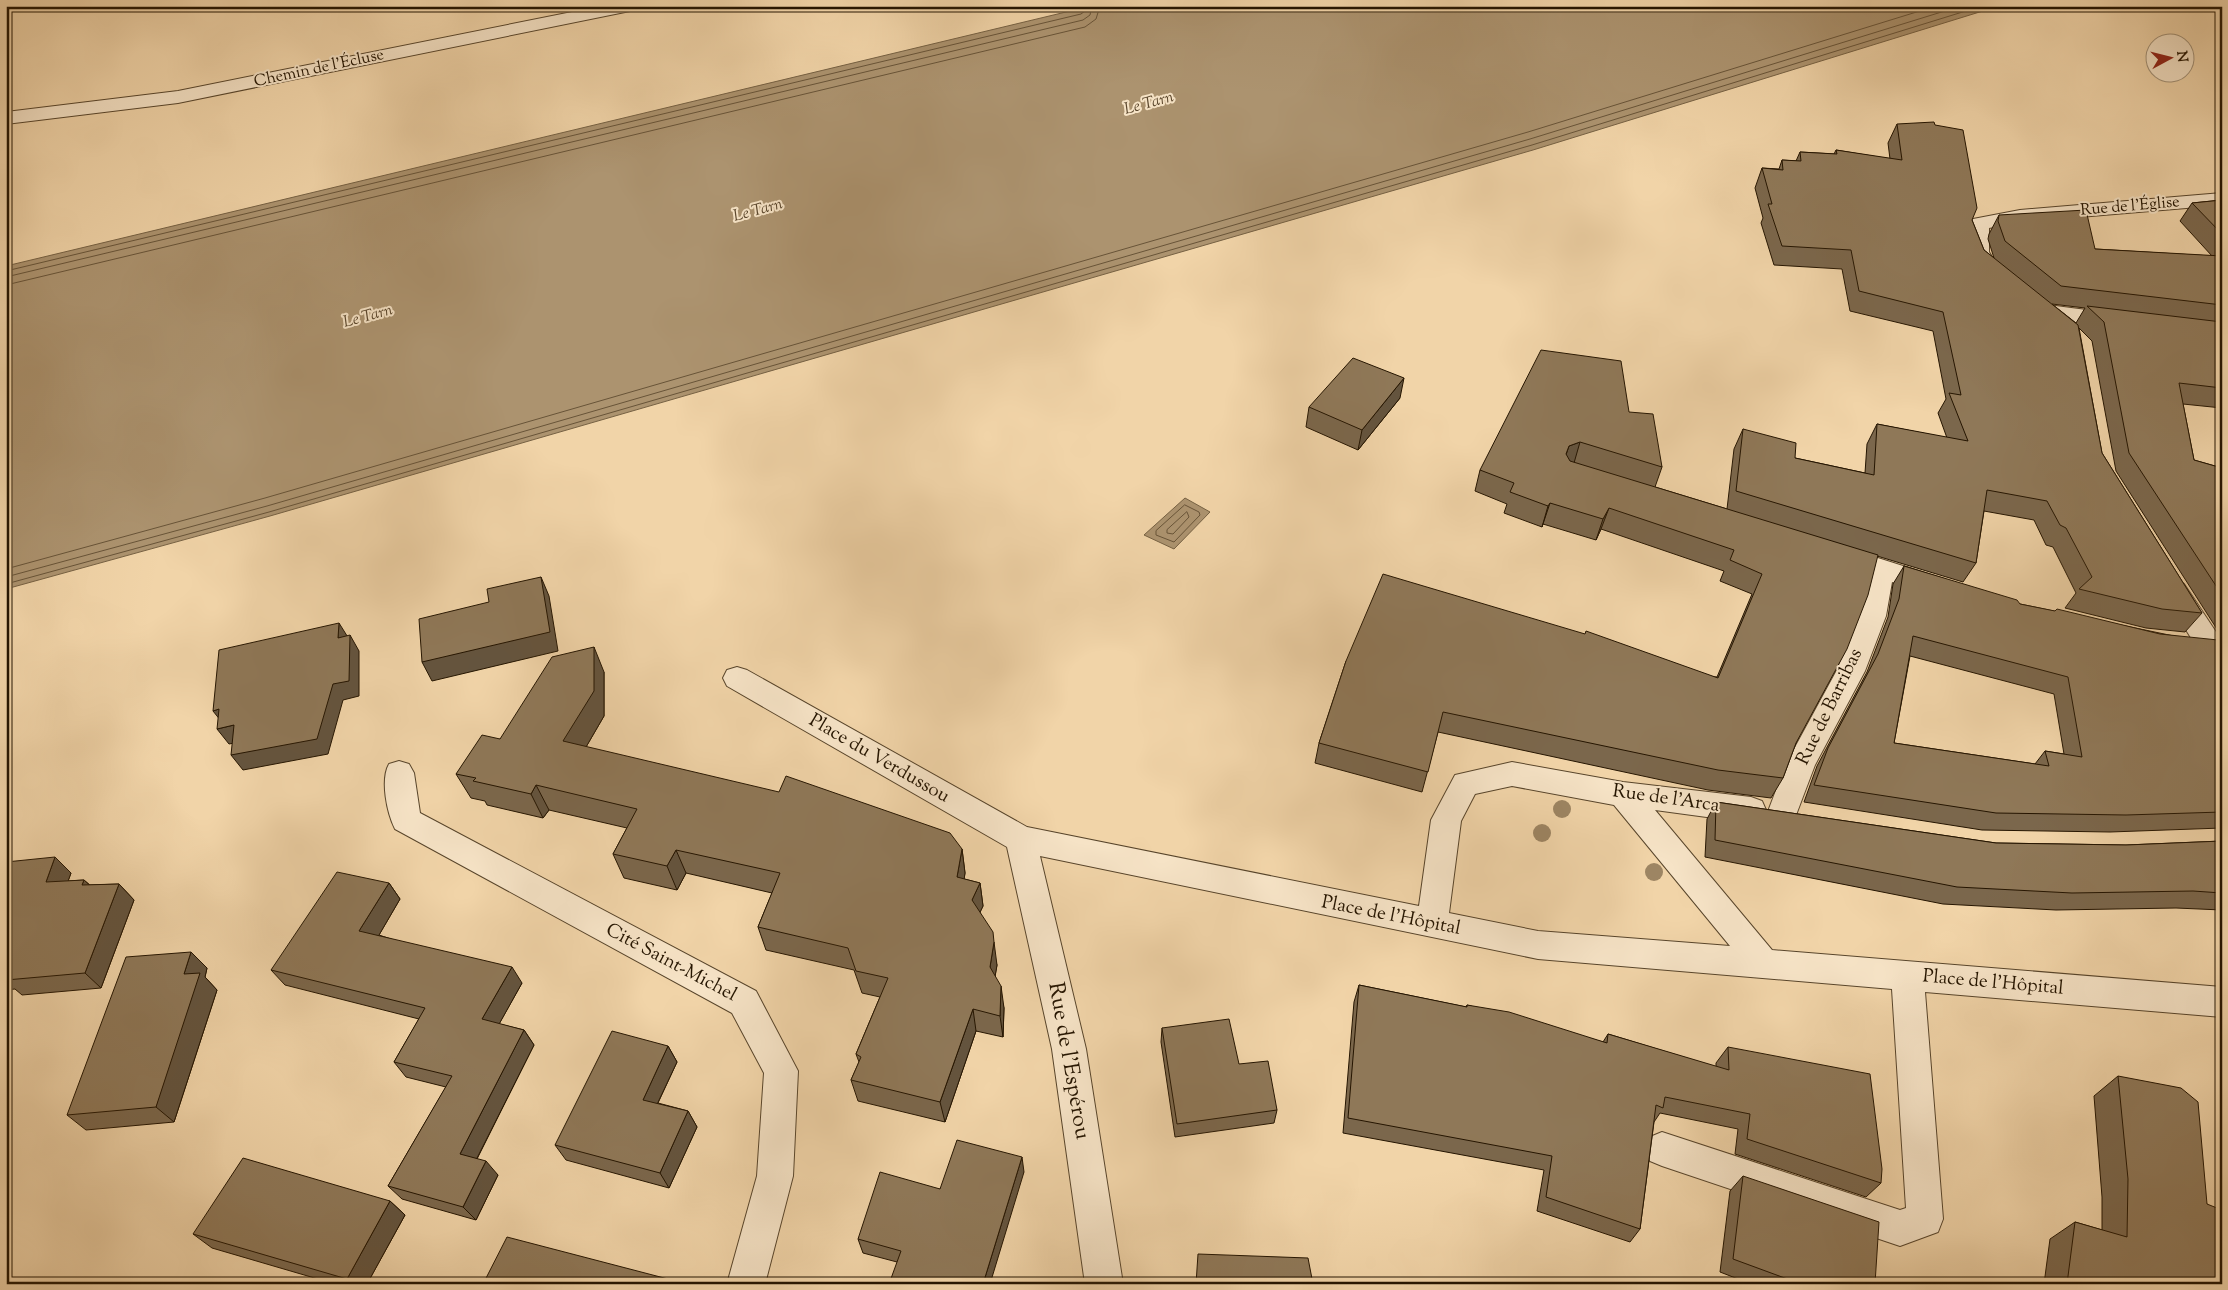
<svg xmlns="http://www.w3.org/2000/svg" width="2228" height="1290" viewBox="0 0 2228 1290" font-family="'Sorts Mill Goudy',serif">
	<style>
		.water { fill: #ac936f; stroke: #766143 }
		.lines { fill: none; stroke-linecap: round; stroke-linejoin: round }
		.shore { stroke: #685438; stroke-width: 1 }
		.minor-casing { stroke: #58452b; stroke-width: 2 }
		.minor { fill: #f6e3c6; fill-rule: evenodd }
		.tree { fill: #9d8563 }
		.wall { fill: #7b674c; stroke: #251501; fill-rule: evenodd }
		.shaded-wall { fill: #64543e; stroke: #251501 }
		.building { fill: #8f7858; stroke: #251501; fill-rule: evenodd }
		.labels { text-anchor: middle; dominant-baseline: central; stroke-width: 4; stroke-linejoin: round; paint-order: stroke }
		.far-street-label { font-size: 16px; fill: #251501; stroke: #f6e3c6 }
		.far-water-label { font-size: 16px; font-style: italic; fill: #5b472d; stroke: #f6e3c6 }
		.street-label { font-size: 19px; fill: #251501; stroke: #f6e3c6 }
		.near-street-label { font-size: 22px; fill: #251501; stroke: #f6e3c6 }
	</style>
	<rect width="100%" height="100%" fill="#f1d4a8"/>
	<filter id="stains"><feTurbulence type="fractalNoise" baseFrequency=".004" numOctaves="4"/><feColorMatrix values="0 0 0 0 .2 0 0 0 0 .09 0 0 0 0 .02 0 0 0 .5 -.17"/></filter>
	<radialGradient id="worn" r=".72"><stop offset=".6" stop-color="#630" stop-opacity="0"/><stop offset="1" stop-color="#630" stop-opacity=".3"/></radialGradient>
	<g class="water">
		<polygon points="1091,6 1999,6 1533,150 270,516 6,589 6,266"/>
		<polygon points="1185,498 1210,512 1174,549 1144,535"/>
	</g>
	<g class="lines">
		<g class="shore">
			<polyline points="6,271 1081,14 1085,11 1086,6"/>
			<polyline points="6,277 1083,20 1090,15 1092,6"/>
			<polyline points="6,285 1085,27 1096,19 1100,6"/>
			<polygon points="1185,505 1199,512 1200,515 1174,542 1156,535 1156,531"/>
			<polygon points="1187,512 1189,517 1173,534 1167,533 1167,530"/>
			<polyline points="6,569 265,498 1528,132 1936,6"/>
			<polyline points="6,577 267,506 1530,139 1961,6"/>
			<polyline points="6,584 269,512 1532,145 1982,6"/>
		</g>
		<defs>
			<g id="minor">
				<polygon points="602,6 639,6 636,10 630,11 178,103 6,124 6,112 178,91"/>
				<path d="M2222 193V205L2020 222 1989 228V252L1998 267 1995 272C1967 279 1960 237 1973 219L2020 210Z"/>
				<polygon points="2040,304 2118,314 2126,316 2129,321 2126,326 2118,328 2032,316 2029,311 2032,306"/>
				<polygon points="1840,546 1944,579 1948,586 1944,593 1935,596 1892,582 1886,616 1865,671 1815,765 1793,823 1782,827 1771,823 1767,814 1786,764 1837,670 1858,616 1868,574 1831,563 1827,556 1831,549"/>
				<polygon points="2175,581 2184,584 2222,641 2222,675 2212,672 2162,591 2166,584"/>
				<path d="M737 667 747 670 1027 827 1419 906 1431 820 1455 775 1512 762 1623 782 1751 797 1762 801 1766 810 1762 819 1751 823 1655 810 1772 950 2222 987V1017L1925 992 1943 1219 1938 1232 1900 1246 1662 1166 1650 1161 1644 1149 1650 1137 1662 1132 1900 1210 1906 1208 1892 989 1538 959 1040 856 1086 1049 1123 1284H1085L1052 1049 1007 847 727 686 723 678 727 670ZM1512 786 1614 805 1730 946 1538 931 1449 913 1461 821 1475 794Z"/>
				<path d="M399 761 409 764 414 773 420 813 756 991 798 1071 793 1176 765 1284H727L757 1176 764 1073 732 1013 395 829C387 813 380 780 389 764Z"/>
			</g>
		</defs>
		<use href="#minor" class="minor-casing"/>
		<use href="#minor" class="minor"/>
	</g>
	<g class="tree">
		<circle cx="1562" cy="809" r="9"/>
		<circle cx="1542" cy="833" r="9"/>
		<circle cx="1654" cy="872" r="9"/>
	</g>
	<g class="wall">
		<path d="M1897 124 1972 220 1984 250 1994 258 1988 239 1989 234 1999 215 2095 249 2212 256 2180 221 2192 203 2222 200V408L2183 404 2194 460 2222 468V637L2116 471 2092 341 2079 328 2102 453 2202 613 2185 632 2146 628 2065 608 2076 593 2053 547 2046 545 2034 520 1984 511 1976 563 1963 582 1877 556 1796 743 1783 778 1771 798 1708 790 1438 732 1422 792 1315 763 1319 743 1346 661 1717 677 1752 594 1720 581 1724 571 1601 529 1596 540 1543 524 1542 527 1504 513 1507 504 1475 491 1480 470 1629 412 1662 467 1655 487 1727 509 1734 449 1743 429 1795 458 1865 473 1867 444 1877 424 1947 438 1938 413 1946 399 1933 331 1850 311 1842 269 1774 265 1761 223 1763 218 1755 188 1762 168 1779 169 1782 160 1796 161 1800 152 1834 154 1836 150 1890 159 1888 143ZM2052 304 2085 308 2076 323Z"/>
		<polygon points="1400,398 1358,450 1306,427 1309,407"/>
		<path d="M1904 566 2020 604 2222 646V828L2110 832 1982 830 1804 802 1817 766 1867 672 1888 617 1893 584ZM1910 656 2054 694 2064 754 2045 751 2035 764 1894 743Z"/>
		<polygon points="604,672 604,716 586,747 962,849 965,873 964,879 980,883 983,906 980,912 997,965 995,976 1004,1008 1003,1037 976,1031 945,1122 858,1101 851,1080 859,1062 856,1054 880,997 862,993 854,970 766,950 758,927 772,893 686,873 677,890 624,878 613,854 627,828 549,810 543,818 487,805 485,801 471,798 456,774 500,739"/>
		<polygon points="1716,802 1996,843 2126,845 2222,841 2222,910 2176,908 2056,910 1943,904 1705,857 1707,819"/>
		<polygon points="6,862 71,873 68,881 84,880 90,885 119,884 134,900 101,988 22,995 15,989 6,990"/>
		<polygon points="389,883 400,899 379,935 522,983 499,1024 524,1030 534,1045 477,1159 498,1175 476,1220 402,1199 388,1186 446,1087 406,1077 394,1062 419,1019 285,985 271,970"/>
		<polygon points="207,968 205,977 217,990 174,1122 86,1130 67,1115"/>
		<polygon points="1359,985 1466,1007 1467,1005 1603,1042 1608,1034 1716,1067 1716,1063 1728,1047 1881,1183 1866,1197 1735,1154 1738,1129 1660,1113 1654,1122 1640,1229 1630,1242 1537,1211 1544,1170 1343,1133 1354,1002"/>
		<polygon points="1162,1028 1239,1064 1277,1110 1274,1123 1175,1137 1161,1042"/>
		<polygon points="668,1046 677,1062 658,1103 688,1111 697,1127 669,1188 566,1160 555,1145"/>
		<polygon points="2118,1076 2207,1204 2222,1284 2044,1284 2050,1239 2075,1222 2102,1230 2102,1197 2094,1096"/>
		<polygon points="1024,1172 897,1262 863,1253 858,1239 940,1189"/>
		<polygon points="1743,1176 1875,1284 1751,1284 1720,1272 1730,1191"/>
		<polygon points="390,1201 405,1215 367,1284 335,1284 212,1248 193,1234"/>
	</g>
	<g class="shaded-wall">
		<polygon points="1404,378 1400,398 1358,450 1362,430"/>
		<polygon points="1580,442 1574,463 1562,467 1569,446"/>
		<polygon points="1550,503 1542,527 1548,506"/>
		<polygon points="1609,508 1601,529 1596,540 1603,519"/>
		<polygon points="541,577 549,596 558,651 432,681 422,662"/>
		<polygon points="339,623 349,639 338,638"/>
		<polygon points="350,635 359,651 359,696 343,700 328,754 243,770 231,755 333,684"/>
		<polygon points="594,647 604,672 604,716 575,766 563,741"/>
		<polygon points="219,709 225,726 213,711"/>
		<polygon points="234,725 246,741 229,744 217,729"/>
		<polygon points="536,785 549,810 543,818 531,794"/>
		<polygon points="962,849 965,873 961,900 957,877"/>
		<polygon points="676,850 686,873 677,890 667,866"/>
		<polygon points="55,857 71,873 62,898 46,882"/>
		<polygon points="84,880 100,895 82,885"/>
		<polygon points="389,883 400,899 372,947 359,931"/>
		<polygon points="980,883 983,906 975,923 972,900"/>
		<polygon points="119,884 134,900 101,988 85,973"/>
		<polygon points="994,942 997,965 993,989 990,967"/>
		<polygon points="191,952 207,968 205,977 217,990 174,1122 156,1107 184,974"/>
		<polygon points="512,967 522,983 493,1035 482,1019"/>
		<polygon points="1001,986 1004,1008 1003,1037 1000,1016"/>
		<polygon points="973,1009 976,1031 945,1122 940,1102"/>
		<polygon points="524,1030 534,1045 472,1168 460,1154"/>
		<polygon points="668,1046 677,1062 652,1115 643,1100"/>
		<polygon points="688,1111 697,1127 669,1188 660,1173"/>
		<polygon points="1022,1157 1024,1172 990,1284 983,1284"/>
		<polygon points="486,1161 498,1175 476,1220 463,1207"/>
		<polygon points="390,1201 405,1215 367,1284 353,1284 347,1279"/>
		<polygon points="668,1279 671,1284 666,1284"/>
	</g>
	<g class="building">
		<polygon points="1934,122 1935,125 1963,130 1977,208 1972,220 1984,250 2078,325 2102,453 2202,613 2162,609 2079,589 2092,577 2066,528 2060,525 2047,501 1987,490 1976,563 1736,491 1743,429 1796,443 1795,458 1874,475 1877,424 1968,441 1949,393 1961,395 1943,312 1859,291 1851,250 1782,246 1768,204 1772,204 1762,168 1783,170 1782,160 1801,161 1800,152 1837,154 1836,150 1902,160 1897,124"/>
		<polygon points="2222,200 2222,234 2192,203"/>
		<polygon points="2086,210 2095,249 2222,256 2222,305 2061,286 2005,241 1998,221 1999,215"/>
		<polygon points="2087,306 2222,322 2222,388 2179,383 2194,460 2222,468 2222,595 2129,453 2104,322"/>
		<polygon points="1541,350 1621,361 1629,412 1653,414 1662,467 1580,442 1569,446 1566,454 1570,461 1878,555 1868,595 1847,649 1796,743 1783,778 1718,770 1443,712 1428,772 1319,743 1346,661 1383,574 1585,634 1586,631 1718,678 1762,574 1730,560 1734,550 1609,508 1603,519 1550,503 1548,506 1510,492 1514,483 1480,470"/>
		<polygon points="1353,358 1404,378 1362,430 1309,407"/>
		<path d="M1904 566 2017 600 2020 604 2055 611 2057 609 2160 634 2218 640 2222 646V812L2126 815 1996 813 1814 785 1828 748 1878 654 1899 599ZM1913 636 2068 677 2082 757 2045 751 2049 766 1894 743Z"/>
		<polygon points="541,577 550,632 422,662 419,619 489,602 487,589"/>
		<polygon points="339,623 338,638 350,635 349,681 333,684 317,739 231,755 234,725 217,729 219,709 213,711 219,650"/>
		<polygon points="594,647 594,691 563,741 779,792 786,776 950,833 962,849 957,877 980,883 972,900 993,932 994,942 990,967 1001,986 1000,1016 973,1009 940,1102 851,1080 861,1057 856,1054 888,978 856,971 848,948 758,927 780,873 676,850 667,866 613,854 637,809 536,785 531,794 473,781 476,778 456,774 482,735 500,739 552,657"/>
		<polygon points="1716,802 1996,843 2126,845 2222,841 2222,893 2193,891 2072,893 1957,887 1715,840"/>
		<polygon points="55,857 46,882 84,880 82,885 119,884 85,973 6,980 7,974 6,974 6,862"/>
		<polygon points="337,872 389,883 359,931 512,967 482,1019 524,1030 460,1154 486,1161 463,1207 388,1186 452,1076 394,1062 425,1008 271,970"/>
		<polygon points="191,952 184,974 200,973 156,1107 67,1115 126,957"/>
		<polygon points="1359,985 1467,1007 1467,1005 1509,1012 1607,1043 1608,1034 1729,1070 1728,1047 1870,1074 1882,1169 1881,1183 1747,1139 1750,1114 1665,1097 1663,1108 1656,1105 1640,1229 1546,1197 1552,1156 1348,1118"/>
		<polygon points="1229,1019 1239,1064 1268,1061 1277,1110 1177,1124 1162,1028"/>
		<polygon points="612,1031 668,1046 643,1100 688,1111 660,1173 555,1145"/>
		<polygon points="2118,1076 2181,1088 2198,1102 2207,1204 2222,1210 2222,1284 2067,1284 2075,1222 2127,1237 2128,1179"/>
		<polygon points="957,1140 1022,1157 983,1284 889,1284 901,1251 858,1239 880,1172 940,1189"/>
		<polygon points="243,1158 390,1201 347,1279 193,1234"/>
		<polygon points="1743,1176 1879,1222 1875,1284 1801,1284 1733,1259"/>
		<polygon points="507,1237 668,1279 666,1284 483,1284"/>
		<polygon points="1198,1254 1308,1258 1313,1284 1196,1284"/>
	</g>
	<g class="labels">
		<g class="far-street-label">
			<text transform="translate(319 69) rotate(-12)">Chemin de l'Écluse</text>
			<text transform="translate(2130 207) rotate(-5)">Rue de l'Église</text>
		</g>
		<g class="far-water-label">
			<text transform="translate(1149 104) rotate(-15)">Le Tarn</text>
			<text transform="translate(758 211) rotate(-15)">Le Tarn</text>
			<text transform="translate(368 317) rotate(-15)">Le Tarn</text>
		</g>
		<g class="street-label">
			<text transform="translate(1830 707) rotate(-64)">Rue de Barribas</text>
			<text transform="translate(879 759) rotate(30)">Place du Verdussou</text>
			<text transform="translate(1666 799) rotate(8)">Rue de l'Arca</text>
			<text transform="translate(1391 916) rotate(11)">Place de l'Hôpital</text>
			<text transform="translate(671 963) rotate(28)">Cité Saint-Michel</text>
			<text transform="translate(1993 983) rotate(5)">Place de l'Hôpital</text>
		</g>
		<g class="near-street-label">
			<text transform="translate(1068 1061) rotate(80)">Rue de l'Espérou</text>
		</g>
	</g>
	<rect width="2228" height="1290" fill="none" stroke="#f1d4a8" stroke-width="25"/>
	<rect x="8" y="8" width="2213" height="1275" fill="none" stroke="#251501" stroke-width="2.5"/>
	<rect x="12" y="12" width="2203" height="1265" fill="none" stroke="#251501"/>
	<g transform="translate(2170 58) rotate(83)"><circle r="24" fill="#f6e3c6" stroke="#a29177"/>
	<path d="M0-4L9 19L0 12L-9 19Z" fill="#8f2418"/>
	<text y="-8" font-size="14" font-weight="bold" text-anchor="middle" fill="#251501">N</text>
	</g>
	<rect width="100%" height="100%" filter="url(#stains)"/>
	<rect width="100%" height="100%" fill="url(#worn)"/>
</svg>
